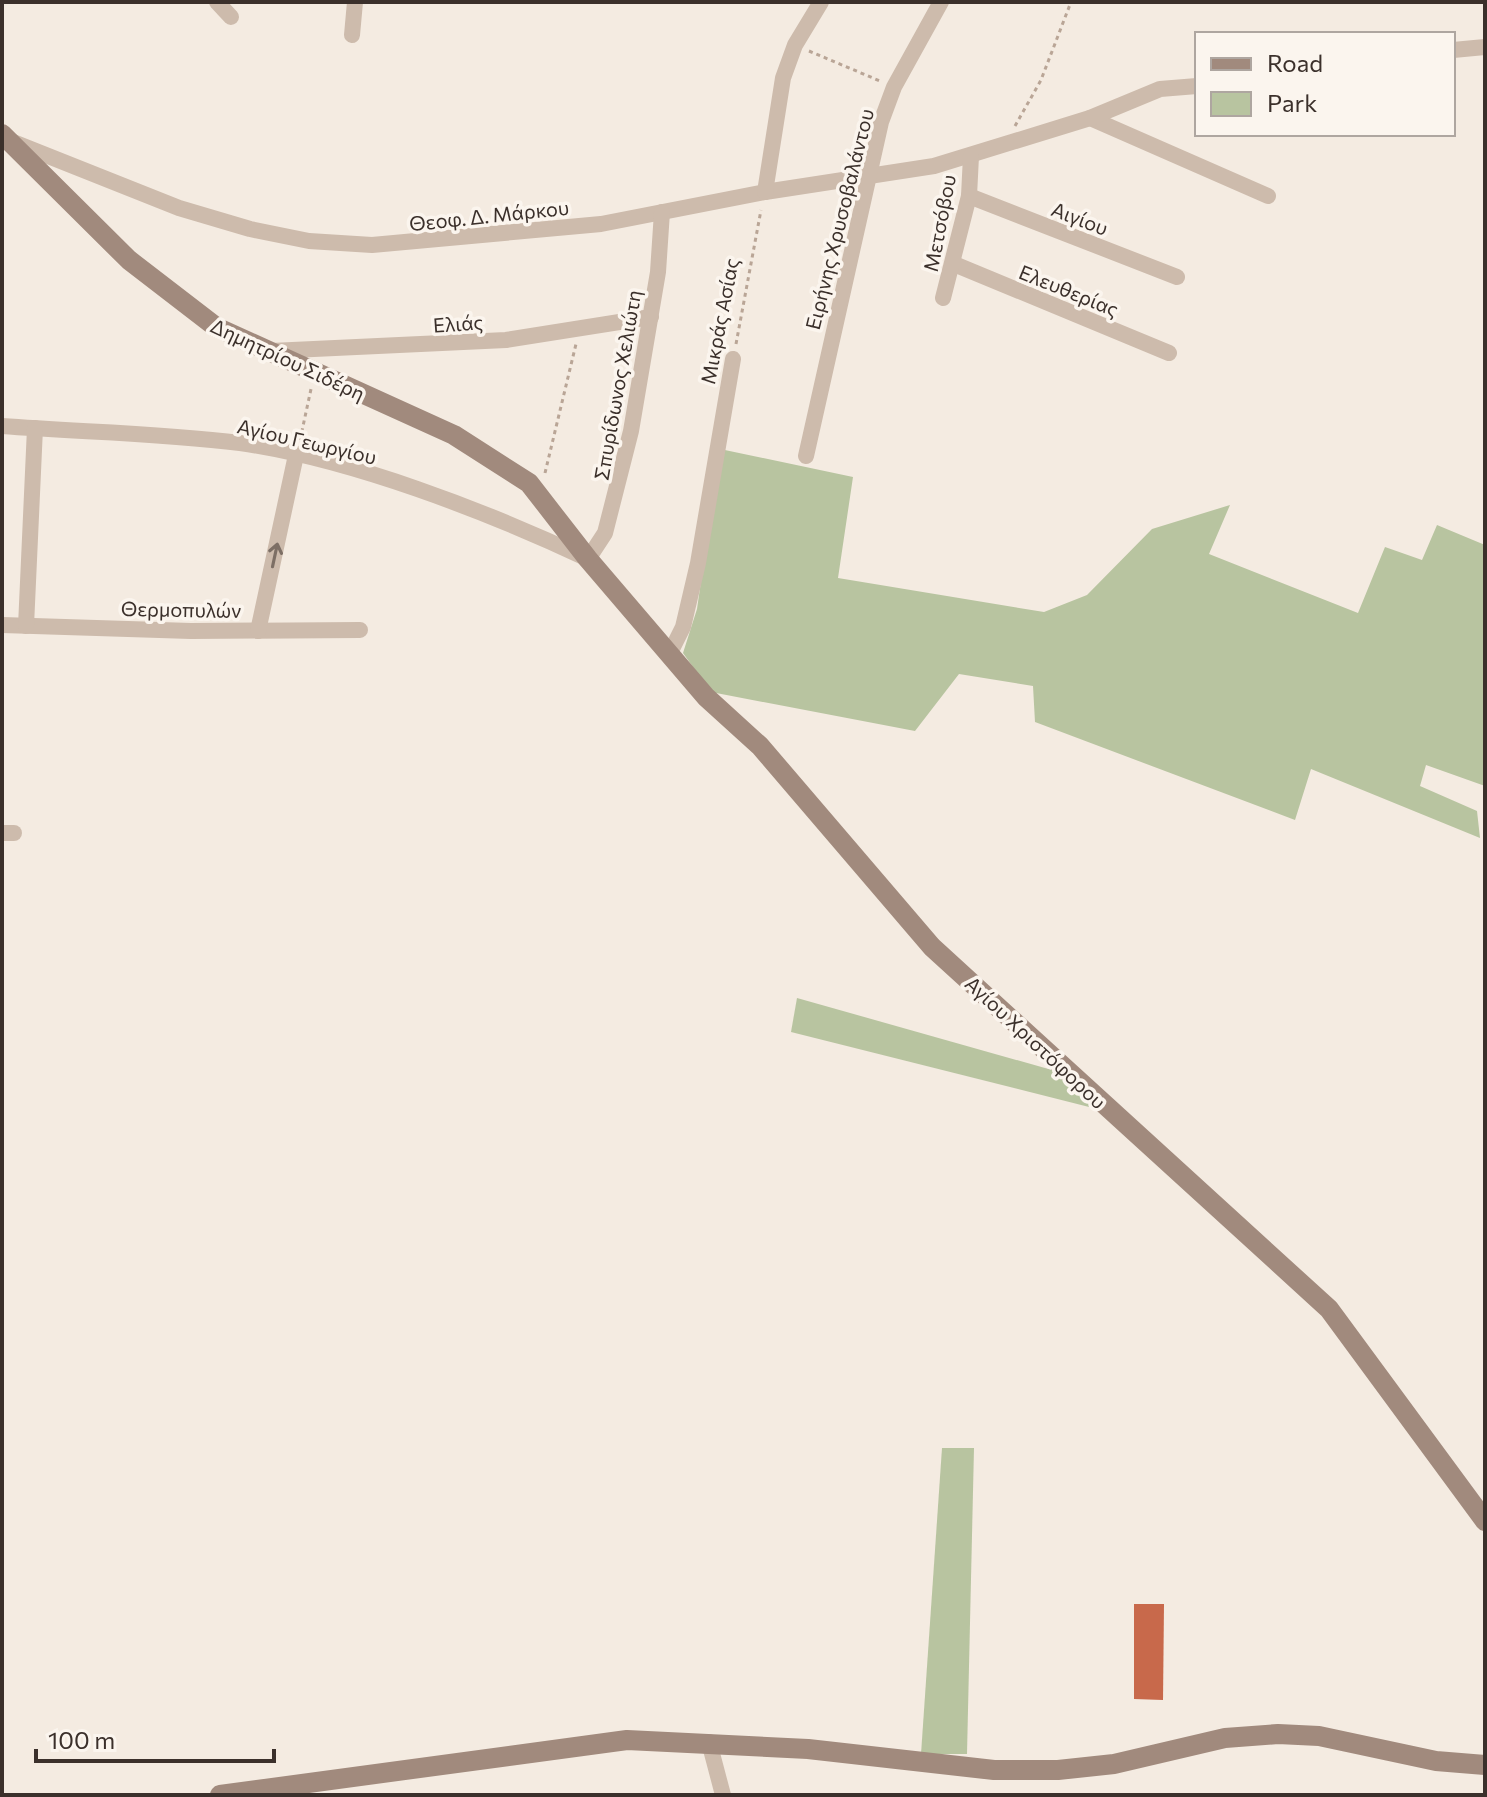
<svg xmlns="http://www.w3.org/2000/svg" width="1487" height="1797" viewBox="0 0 1487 1797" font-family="Commissioner,sans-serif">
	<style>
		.green { fill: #b8c4a0 }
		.building { fill: #c8694b }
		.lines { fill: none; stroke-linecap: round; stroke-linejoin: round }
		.path { stroke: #b9a596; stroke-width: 3; stroke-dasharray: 4 4; stroke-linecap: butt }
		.street { stroke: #cdbbac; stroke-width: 16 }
		.secondary { stroke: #a18a7d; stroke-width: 20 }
		.oneway { stroke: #7d6f65 }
		.labels { text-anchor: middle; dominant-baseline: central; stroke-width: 7; stroke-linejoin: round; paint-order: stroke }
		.street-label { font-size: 20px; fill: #3b302b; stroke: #fbf5ee }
	</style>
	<rect width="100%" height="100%" fill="#f4ebe1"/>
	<g class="green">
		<polygon points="720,449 853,477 838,578 1044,612 1087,595 1152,529 1230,505 1209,554 1358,613 1385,547 1422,560 1437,525 1485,545 1485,786 1426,765 1420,786 1477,811 1480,838 1311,769 1295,820 1035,722 1033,686 959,674 915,731 711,692 683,653 697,609"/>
		<polygon points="797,998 1052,1070 1097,1109 791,1032"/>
		<polygon points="942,1448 974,1448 967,1754 921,1754"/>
	</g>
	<polygon class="building" points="1134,1604 1164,1604 1163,1700 1134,1699"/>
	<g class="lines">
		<g class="path">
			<polyline points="809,51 880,81"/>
			<polyline points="1015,126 1041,80 1071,2"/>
			<polyline points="736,344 761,210"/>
			<polyline points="300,440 311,389"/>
			<polyline points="545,473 576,344"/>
		</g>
		<g class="street">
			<polyline points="217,2 231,17"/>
			<polyline points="352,35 355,2"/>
			<polyline points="1453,50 1485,47"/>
			<polyline points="1090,118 1268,196"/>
			<polyline points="13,142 179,208 250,229 309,241 372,245 601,224 765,192 934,166 1090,118 1160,89 1197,86"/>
			<polyline points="765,192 783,78 795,45 821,2"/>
			<polyline points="969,196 1177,277"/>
			<polyline points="954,264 1169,353"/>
			<polyline points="943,298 969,196 971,156"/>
			<polyline points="271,351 506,340 651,317"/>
			<path d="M2 426C81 432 162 433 240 443 351 459 486 511 588 559L605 533 631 431 658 272 662 212"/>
			<polyline points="806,456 881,122 894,87 941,2"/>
			<polyline points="2,625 191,631 360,630"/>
			<polyline points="26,626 35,428"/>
			<polyline points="258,631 296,455"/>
			<polyline points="670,653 683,627 698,563 733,359"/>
			<polyline points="2,833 14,833"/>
			<polyline points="709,1742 723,1795"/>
		</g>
		<g class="secondary">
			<polyline points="2,134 129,260 216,327 454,435 529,483 588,559 706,697 760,746 932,947 1329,1309 1485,1521"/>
			<polyline points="220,1795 627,1740 808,1749 994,1770 1058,1770 1114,1764 1225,1738 1278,1734 1319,1736 1436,1761 1485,1765"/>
		</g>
	</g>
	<defs><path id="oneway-shaft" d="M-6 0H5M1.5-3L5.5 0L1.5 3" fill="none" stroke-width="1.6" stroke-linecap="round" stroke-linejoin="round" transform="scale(2)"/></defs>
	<use class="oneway" href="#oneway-shaft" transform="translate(275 555) rotate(-78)"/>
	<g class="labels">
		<g class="street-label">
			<text transform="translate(489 215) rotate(-6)">Θεοφ. Δ. Μάρκου</text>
			<text transform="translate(1080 218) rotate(21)">Αιγίου</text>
			<text transform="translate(839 219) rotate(-76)">Ειρήνης Χρυσοβαλάντου</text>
			<text transform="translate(939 223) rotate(-79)">Μετσόβου</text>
			<text transform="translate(1069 290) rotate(22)">Ελευθερίας</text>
			<text transform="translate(719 321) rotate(-79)">Μικράς Ασίας</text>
			<text transform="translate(458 323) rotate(-4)">Ελιάς</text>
			<text transform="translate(288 359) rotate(25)">Δημητρίου Σιδέρη</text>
			<text transform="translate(617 385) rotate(-80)">Σπυρίδωνος Χελιώτη</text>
			<text transform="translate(307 441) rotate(13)">Αγίου Γεωργίου</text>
			<text transform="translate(181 609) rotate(1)">Θερμοπυλών</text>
			<text transform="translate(1036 1042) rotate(43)">Αγίου Χριστόφορου</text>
		</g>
	</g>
	<rect width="1487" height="1797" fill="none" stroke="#3b302b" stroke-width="8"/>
	<rect x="1195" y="32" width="260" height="104" fill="#fbf5ee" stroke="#aea6a0" stroke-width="2"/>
	<rect x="1211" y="58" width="40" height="12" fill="#a18a7d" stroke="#aea6a0" stroke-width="2"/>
	<text x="1267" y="72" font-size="24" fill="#3b302b">Road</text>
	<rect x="1211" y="92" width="40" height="24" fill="#b8c4a0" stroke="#aea6a0" stroke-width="2"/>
	<text x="1267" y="112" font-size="24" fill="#3b302b">Park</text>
	<path d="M36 1749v12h238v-12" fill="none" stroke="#3b302b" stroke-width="4"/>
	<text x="48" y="1749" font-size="24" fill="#3b302b" stroke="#fbf5ee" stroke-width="6" paint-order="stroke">100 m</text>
</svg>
